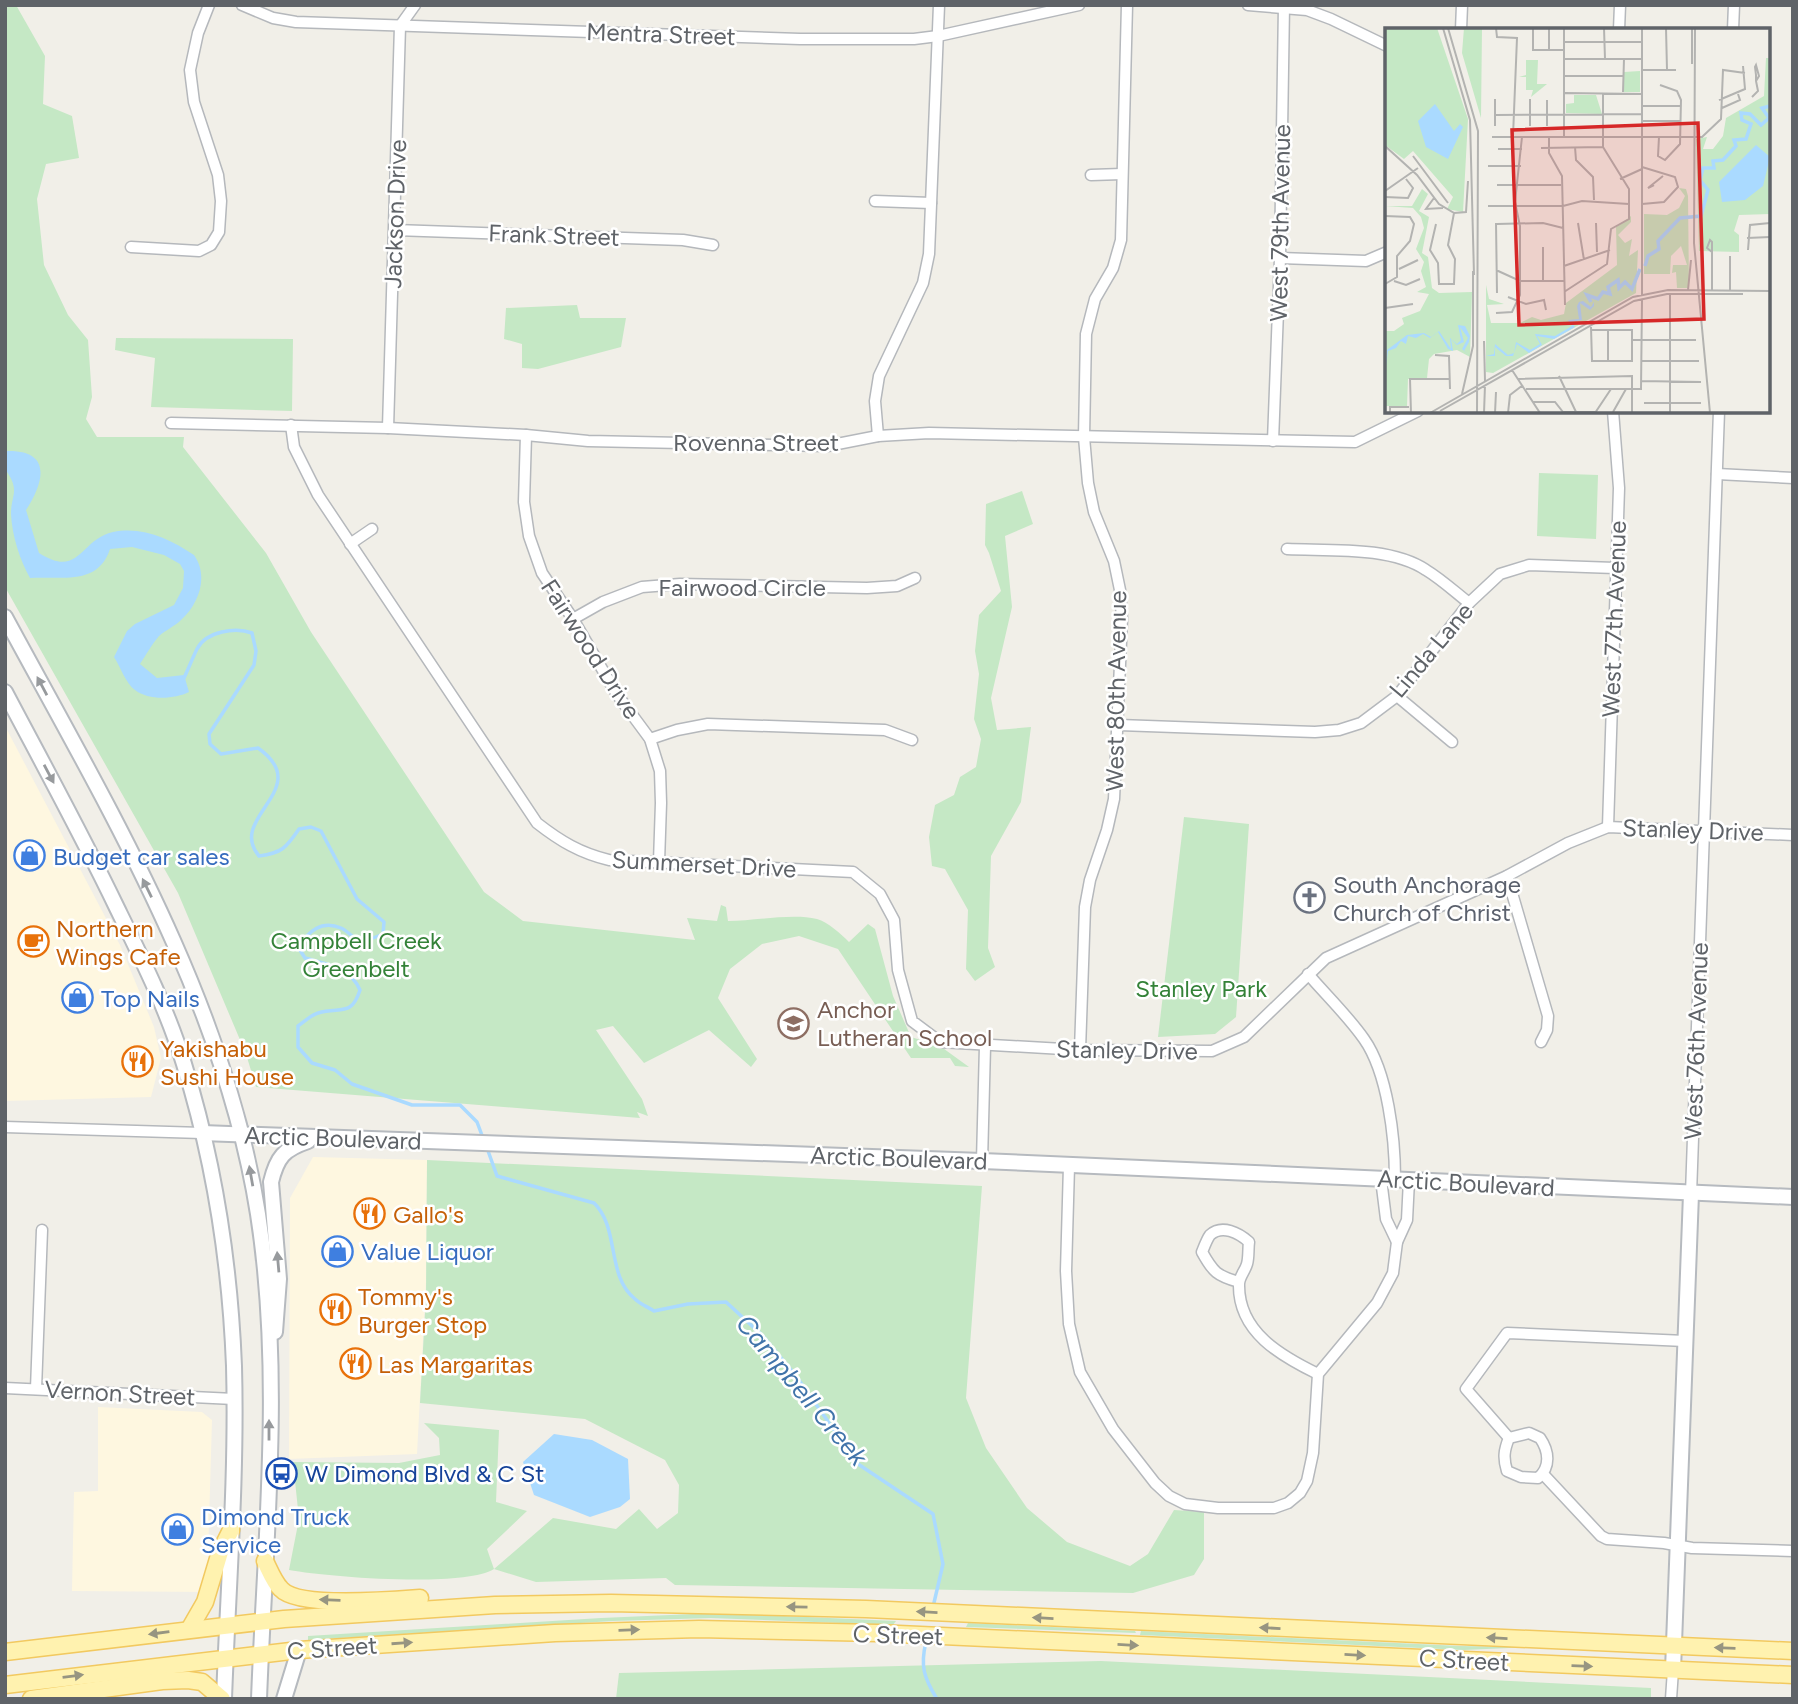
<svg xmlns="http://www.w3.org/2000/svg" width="1798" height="1704" viewBox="0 0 1798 1704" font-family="Figtree,sans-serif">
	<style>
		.commercial { fill: #fef7e0 }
		.green { fill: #c5e8c5 }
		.water { fill: #aadaff }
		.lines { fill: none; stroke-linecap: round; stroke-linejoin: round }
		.stream { stroke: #aadaff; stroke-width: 3.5 }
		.street-casing { stroke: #b5b8bc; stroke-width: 13 }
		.secondary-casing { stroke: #b6babf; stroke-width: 18 }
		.primary-casing { stroke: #f2c960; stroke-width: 19 }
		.street { stroke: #fff; stroke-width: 10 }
		.secondary { stroke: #fff; stroke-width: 14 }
		.primary { stroke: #fff2af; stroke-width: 16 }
		.oneway { fill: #979a9d }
		.oneway2 { fill: #979581 }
		.labels { text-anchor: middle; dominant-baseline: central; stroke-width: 5; stroke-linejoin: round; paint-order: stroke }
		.street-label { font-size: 24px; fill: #5f6368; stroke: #fff }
		.shop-label { font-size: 24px; fill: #366cbe; stroke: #fff; text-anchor: start }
		.worship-label { font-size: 24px; fill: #5b616d; stroke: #fff; text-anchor: start }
		.food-label { font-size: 24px; fill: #c56008; stroke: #fff; text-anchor: start }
		.park-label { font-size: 24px; fill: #348238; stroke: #fff }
		.education-label { font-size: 24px; fill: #785e54; stroke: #fff; text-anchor: start }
		.transit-label { font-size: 24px; fill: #164399; stroke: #fff; text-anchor: start }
		.water-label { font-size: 26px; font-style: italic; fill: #4174aa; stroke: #fff }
		.inset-river { fill: none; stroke: #aadaff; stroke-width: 3.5 }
		.inset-road { fill: none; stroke: #b3b3b1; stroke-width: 2 }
		.view { fill: #d62828; fill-opacity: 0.15; stroke: #d62828; stroke-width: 3.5 }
		.inset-edge { fill: none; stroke: #5f6368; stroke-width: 3.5 }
	</style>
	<rect width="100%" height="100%" fill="#f1efe8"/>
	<g class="commercial">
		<polygon points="5,726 120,945 154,1027 161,1058 151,1097 5,1101"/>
		<polygon points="313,1157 427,1160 426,1282 417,1454 289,1459 290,1198"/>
		<polygon points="98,1407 202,1412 212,1420 207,1592 72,1591 74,1492 98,1491"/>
	</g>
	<g class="green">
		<path d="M5 5H16L45 56 43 104 72 116 79 158 46 164 37 199 44 265 68 315 88 340 92 397 86 419 97 437H184L183 447 266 553 311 632 484 892 523 921 695 940 687 918 717 921 721 905 726 907 728 921C755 921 792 913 817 919 828 922 841 934 849 942L868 924 875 929 893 996 911 1037 940 1046 969 1067 955 1066 950 1058H911L838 949 799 936 762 944 730 969 718 998 757 1059 751 1067 709 1030 644 1063 613 1026 596 1030 642 1099 648 1116 637 1112 640 1118 256 1087 246 1054 178 893 5 587Z"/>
		<polygon points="577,305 580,318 626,318 621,347 538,369 522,368 522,344 504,339 506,308"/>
		<polygon points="116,338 293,339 292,411 151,407 155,358 115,350"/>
		<polygon points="1539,473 1598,475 1596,539 1537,536"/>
		<polygon points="1022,491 1033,524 1005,536 1012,607 991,698 997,730 1031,727 1021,802 991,856 988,948 995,967 975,981 966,969 968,910 945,869 932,866 929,837 935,805 954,795 960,777 976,767 981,739 974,719 979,674 975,651 979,615 1001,591 989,553 985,545 986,504"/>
		<polygon points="1184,817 1249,824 1236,1017 1215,1034 1158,1037"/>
		<path d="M427 1160 982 1186 966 1398 986 1448 1027 1508 1067 1542 1130 1566 1148 1554 1174 1510 1204 1512V1559L1194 1575 1133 1593 675 1585 666 1578 536 1582 494 1569C463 1588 328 1577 289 1570L299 1519 293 1462 399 1463 440 1455 439 1438 424 1423 499 1430 496 1502 527 1511 487 1549 494 1569 553 1518 616 1529 639 1509 657 1529 678 1513 679 1485 665 1460 585 1419 420 1403 426 1295Z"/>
		<polygon points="716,1613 896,1621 893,1625 711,1618 613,1621 308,1640 308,1636 601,1618"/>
		<polygon points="968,1623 1135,1631 1136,1633 966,1627"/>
		<polygon points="1141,1631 1460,1646 1530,1647 1464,1650 1140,1635"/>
		<polygon points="1101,1661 1651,1688 1651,1699 616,1699 619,1673"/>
	</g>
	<g class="water">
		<path d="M5 451C52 449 45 481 26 510L39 553C80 579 79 540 113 532 143 526 170 539 194 555 209 576 199 604 181 620 175 626 166 630 159 636 152 644 146 655 140 664L157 678 184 675 189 692C175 699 149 701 135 690 126 684 120 666 114 657L127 631 135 624 174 605 183 588 184 571 180 564 164 555 132 547 110 549C98 586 62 576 30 578 20 560 12 536 11 514 11 495 20 491 7 472H5Z"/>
		<polygon points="554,1434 592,1440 628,1459 630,1499 620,1507 590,1517 534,1495 523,1462"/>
	</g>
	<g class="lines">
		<g class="stream">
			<path d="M183 680C188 670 192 659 197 649 206 631 236 627 252 633L256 651 254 665 209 734 210 744 221 754 258 748C316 789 226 817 259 856 282 853 286 848 299 829L311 827 321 831 357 899 384 922 383 934C374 938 365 942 355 938 350 935 346 930 341 928 321 920 309 931 298 947L305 958C329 965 349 966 360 990 351 1018 340 1006 318 1013 311 1015 304 1022 298 1026V1047L312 1063 335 1070 352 1084 412 1105H460L477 1122 483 1138"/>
			<path d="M487 1148 497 1176 594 1203C620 1228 606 1276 635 1299 640 1304 648 1307 654 1311L688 1304 726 1302 763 1336 796 1376 858 1464 933 1514 943 1564 933 1607"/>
			<path d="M926 1642C920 1666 924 1678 937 1699"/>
		</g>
		<defs>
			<g id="street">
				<polyline points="242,5 273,18 296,22 800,39 914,39 938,36 1079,5"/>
				<polyline points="1248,5 1307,10 1331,19 1387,46"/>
				<polyline points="1461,30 1462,5"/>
				<polyline points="1619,30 1620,5"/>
				<polyline points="1733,30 1734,5"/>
				<polyline points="1091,175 1122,174"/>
				<polyline points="875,201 931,203"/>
				<polyline points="395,230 683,240 713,245"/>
				<polyline points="131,247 199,251 211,245 219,232 221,201 218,175 194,102 190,70 198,33 209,5"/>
				<polyline points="1280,258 1366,261 1387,252"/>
				<polyline points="171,423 388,428 526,435 588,441 827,446 878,436 929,433 1355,442 1418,411"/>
				<path d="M291 425 294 447 318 495 537 823C560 841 580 853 609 860L853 872 880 894 894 920 898 970 912 1021 940 1042 1080 1050 1212 1051 1244 1037 1326 958 1507 876 1568 843 1608 827 1793 835"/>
				<polyline points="388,428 400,26 415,5"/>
				<polyline points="526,435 524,502 529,536 542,573 573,619 616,693 650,739 660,771 661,803 659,862"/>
				<polyline points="878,436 875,401 879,376 923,283 929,254 939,5"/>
				<polyline points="1273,441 1280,258 1284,5"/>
				<polyline points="1717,474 1793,478"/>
				<polyline points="350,544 372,529"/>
				<path d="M1287 549C1329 551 1390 546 1426 570 1441 579 1455 592 1469 603"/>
				<polyline points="573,619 603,602 642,587 680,584 867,588 897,586 915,578"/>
				<polyline points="1397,696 1452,742"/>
				<polyline points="1119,725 1315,732 1339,730 1361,723 1397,696 1469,603 1500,574 1529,565 1615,568"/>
				<polyline points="650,739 677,730 708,724 885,730 912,740"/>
				<polyline points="1608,827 1619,488 1613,411"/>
				<polyline points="1507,876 1548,1016 1547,1030 1541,1042"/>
				<path d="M1308 974C1326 995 1348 1016 1364 1039 1388 1073 1395 1139 1395 1179"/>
				<polyline points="1080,1050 1085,907 1090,880 1107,830 1114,799 1122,619 1120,590 1114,561 1094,512 1088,483 1084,437 1086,334 1095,299 1113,268 1121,240 1127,5"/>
				<polyline points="5,1127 202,1133"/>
				<polyline points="982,1161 985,1046"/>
				<polyline points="1069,1166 1066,1271 1069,1324 1080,1372 1113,1429 1155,1483 1169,1496 1185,1504 1218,1508 1274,1508 1288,1503 1300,1493 1307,1481 1313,1453 1318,1374 1377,1303 1393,1273 1397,1242 1407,1220 1409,1180"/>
				<polyline points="1381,1179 1386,1219 1397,1242"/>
				<polyline points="1691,1194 1719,411"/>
				<path d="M1239 1282C1217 1276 1213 1272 1202 1252 1204 1247 1207 1239 1210 1235 1222 1224 1239 1233 1249 1242 1248 1249 1249 1257 1247 1264 1245 1271 1239 1277 1239 1284 1238 1332 1281 1356 1318 1374"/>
				<polyline points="5,1388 234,1399"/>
				<polyline points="36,1389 42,1230"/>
				<path d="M1529 1433 1540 1438C1549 1451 1551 1467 1538 1478L1521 1477 1507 1471C1503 1458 1504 1450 1509 1438Z"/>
				<polyline points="1509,1438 1466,1389 1507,1333 1685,1341"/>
				<polyline points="1543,1474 1601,1536 1607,1539 1664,1543 1692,1548 1793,1551"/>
				<polyline points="1671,1699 1673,1670"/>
			</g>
			<g id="secondary">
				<path d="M5 617C107 806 224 998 258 1214 283 1374 265 1538 259 1699"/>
				<path d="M5 692C43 764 82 835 117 908 142 959 167 1009 184 1064 214 1161 230 1264 234 1366 237 1476 228 1588 224 1699"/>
				<polyline points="202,1133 982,1161 1793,1197"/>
				<path d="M275 1332 279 1279 271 1182C277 1157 284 1149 308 1141"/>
				<polyline points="1673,1670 1691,1194"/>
				<polyline points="284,1699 299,1650"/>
			</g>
			<g id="primary">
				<path d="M265 1561C269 1569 274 1582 281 1589 298 1608 393 1600 420 1598"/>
				<polyline points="190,1628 205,1602 220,1552 231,1530"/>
				<polyline points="5,1652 284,1619 495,1605 611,1603 866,1609 1793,1651"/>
				<polyline points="5,1685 299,1650 555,1633 699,1629 877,1633 1793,1675"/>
				<polyline points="31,1699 162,1681 188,1680 202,1682 222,1699"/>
			</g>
		</defs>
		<use href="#street" class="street-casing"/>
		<use href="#secondary" class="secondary-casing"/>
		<use href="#primary" class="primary-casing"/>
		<use href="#street" class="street"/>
		<use href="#secondary" class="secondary"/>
		<use href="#primary" class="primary"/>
	</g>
	<defs><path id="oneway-solid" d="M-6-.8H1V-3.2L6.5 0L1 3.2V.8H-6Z" transform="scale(1.75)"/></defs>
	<g class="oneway">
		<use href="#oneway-solid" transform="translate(42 686) rotate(-118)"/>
		<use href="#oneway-solid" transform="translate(49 774) rotate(62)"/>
		<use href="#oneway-solid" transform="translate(147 888) rotate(-116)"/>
		<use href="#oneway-solid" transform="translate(251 1176) rotate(-100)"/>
		<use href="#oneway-solid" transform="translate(278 1262) rotate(-95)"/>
		<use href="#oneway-solid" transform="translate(269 1430) rotate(-90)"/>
	</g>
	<g class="oneway2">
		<use href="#oneway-solid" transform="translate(330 1600) rotate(-178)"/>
		<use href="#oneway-solid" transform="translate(797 1607) rotate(-179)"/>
		<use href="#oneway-solid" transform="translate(927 1612) rotate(-177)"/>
		<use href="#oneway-solid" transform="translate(1043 1618) rotate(-177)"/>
		<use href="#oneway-solid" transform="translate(1270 1628) rotate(-177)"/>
		<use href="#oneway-solid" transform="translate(629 1630) rotate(-2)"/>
		<use href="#oneway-solid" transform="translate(159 1633) rotate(172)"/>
		<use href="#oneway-solid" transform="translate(1497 1638) rotate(-177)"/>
		<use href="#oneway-solid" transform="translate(402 1643) rotate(-4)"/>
		<use href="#oneway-solid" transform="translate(1128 1645) rotate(3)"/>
		<use href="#oneway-solid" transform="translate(1725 1648) rotate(-178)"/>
		<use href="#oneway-solid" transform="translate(1355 1655) rotate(3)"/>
		<use href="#oneway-solid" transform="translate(1582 1666) rotate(2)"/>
		<use href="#oneway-solid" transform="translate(73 1676) rotate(-7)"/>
	</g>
	<defs>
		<symbol id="shop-ring" viewBox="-11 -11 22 22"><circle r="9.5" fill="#fff" stroke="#3f7fe0" stroke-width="1.5"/><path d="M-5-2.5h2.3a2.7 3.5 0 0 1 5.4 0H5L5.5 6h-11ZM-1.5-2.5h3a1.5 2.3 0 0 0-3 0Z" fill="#3f7fe0"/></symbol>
		<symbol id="church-ring" viewBox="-11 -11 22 22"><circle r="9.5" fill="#fff" stroke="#6b7280" stroke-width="1.5"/><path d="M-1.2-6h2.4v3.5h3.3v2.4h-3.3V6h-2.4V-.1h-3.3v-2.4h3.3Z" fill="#6b7280"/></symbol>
		<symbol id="cafe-ring" viewBox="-11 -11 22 22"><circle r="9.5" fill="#fff" stroke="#e8710a" stroke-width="1.5"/><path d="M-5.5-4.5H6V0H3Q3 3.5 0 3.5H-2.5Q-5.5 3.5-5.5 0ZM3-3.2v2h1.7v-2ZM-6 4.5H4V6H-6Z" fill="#e8710a"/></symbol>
		<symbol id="school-ring" viewBox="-11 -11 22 22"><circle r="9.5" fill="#fff" stroke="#8d6e63" stroke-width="1.5"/><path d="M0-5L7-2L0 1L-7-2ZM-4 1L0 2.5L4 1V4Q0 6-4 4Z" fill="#8d6e63"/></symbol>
		<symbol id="restaurant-ring" viewBox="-11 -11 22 22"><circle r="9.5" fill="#fff" stroke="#e8710a" stroke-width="1.5"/><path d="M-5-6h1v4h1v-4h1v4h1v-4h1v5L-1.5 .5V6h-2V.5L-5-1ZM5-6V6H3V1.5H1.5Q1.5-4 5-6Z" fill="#e8710a"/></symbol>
		<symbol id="bus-ring" viewBox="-11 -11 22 22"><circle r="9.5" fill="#fff" stroke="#1a4fb4" stroke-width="1.5"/><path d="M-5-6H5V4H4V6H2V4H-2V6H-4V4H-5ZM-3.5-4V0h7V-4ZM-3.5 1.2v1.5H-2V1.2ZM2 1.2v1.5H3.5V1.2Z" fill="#1a4fb4"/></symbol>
	</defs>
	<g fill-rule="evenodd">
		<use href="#shop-ring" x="12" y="838" width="35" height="35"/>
		<use href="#church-ring" x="1292" y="880" width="35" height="35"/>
		<use href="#cafe-ring" x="16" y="924" width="35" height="35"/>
		<use href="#shop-ring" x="60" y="980" width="35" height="35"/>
		<use href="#school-ring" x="776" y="1006" width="35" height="35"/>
		<use href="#restaurant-ring" x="120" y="1044" width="35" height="35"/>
		<use href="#restaurant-ring" x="352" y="1196" width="35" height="35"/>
		<use href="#shop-ring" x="320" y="1234" width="35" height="35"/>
		<use href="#restaurant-ring" x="318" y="1292" width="35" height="35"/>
		<use href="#restaurant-ring" x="338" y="1346" width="35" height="35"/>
		<use href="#bus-ring" x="264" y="1456" width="35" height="35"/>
		<use href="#shop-ring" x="160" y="1512" width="35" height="35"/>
	</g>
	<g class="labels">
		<g class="street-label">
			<text transform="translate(661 34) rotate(2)">Mentra Street</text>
			<text transform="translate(395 214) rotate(-88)">Jackson Drive</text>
			<text transform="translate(1280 223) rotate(-89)">West 79th Avenue</text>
			<text transform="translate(554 235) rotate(2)">Frank Street</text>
			<text x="756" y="442">Rovenna Street</text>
			<text x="742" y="587">Fairwood Circle</text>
			<text transform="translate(1614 619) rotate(-88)">West 77th Avenue</text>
			<text transform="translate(591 649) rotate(57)">Fairwood Drive</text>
			<text transform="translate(1431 650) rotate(-50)">Linda Lane</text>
			<text transform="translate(1116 691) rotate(-89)">West 80th Avenue</text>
			<text transform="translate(1693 830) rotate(2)">Stanley Drive</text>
			<text transform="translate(704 864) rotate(3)">Summerset Drive</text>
			<text transform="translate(1696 1041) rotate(-88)">West 76th Avenue</text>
			<text transform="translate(1127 1050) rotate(1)">Stanley Drive</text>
			<text transform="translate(333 1138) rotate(2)">Arctic Boulevard</text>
			<text transform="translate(899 1158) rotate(2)">Arctic Boulevard</text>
			<text transform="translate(1466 1183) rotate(3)">Arctic Boulevard</text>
			<text transform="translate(120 1393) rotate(3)">Vernon Street</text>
			<text transform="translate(898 1635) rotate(2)">C Street</text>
			<text transform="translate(332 1648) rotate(-4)">C Street</text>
			<text transform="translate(1464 1660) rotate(3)">C Street</text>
		</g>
		<g class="shop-label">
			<text x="53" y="856">Budget car sales</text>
			<text x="101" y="998">Top Nails</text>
			<text x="361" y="1251">Value Liquor</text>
			<text x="201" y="1516">Dimond Truck<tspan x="201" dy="28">Service</tspan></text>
		</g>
		<g class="worship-label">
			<text x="1333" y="884">South Anchorage<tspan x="1333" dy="28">Church of Christ</tspan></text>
		</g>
		<g class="food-label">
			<text x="56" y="928">Northern<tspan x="56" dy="28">Wings Cafe</tspan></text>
			<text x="160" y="1048">Yakishabu<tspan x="160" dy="28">Sushi House</tspan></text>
			<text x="393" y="1214">Gallo's</text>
			<text x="358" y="1296">Tommy's<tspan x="358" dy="28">Burger Stop</tspan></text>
			<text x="378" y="1364">Las Margaritas</text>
		</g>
		<g class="park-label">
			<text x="356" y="940">Campbell Creek<tspan x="356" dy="28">Greenbelt</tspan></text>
			<text x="1201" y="988">Stanley Park</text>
		</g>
		<g class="education-label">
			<text x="817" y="1009">Anchor<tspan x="817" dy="28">Lutheran School</tspan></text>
		</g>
		<g class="transit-label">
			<text x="305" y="1473">W Dimond Blvd &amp; C St</text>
		</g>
		<g class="water-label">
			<text transform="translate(802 1390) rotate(50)">Campbell Creek</text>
		</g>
	</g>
	<g transform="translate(1385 28)">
		<rect width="385" height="385" fill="#f1efe8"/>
		<path d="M0 0H52L83 91 78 184 62 181 68 169 28 123 19 131 0 117ZM79 0H97L96 90 77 25ZM381 30H385V186L354 187 349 203 354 207V224L314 223 311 111 322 109 318 121H328L338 108 341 90 379 68ZM141 32H153L152 56H162L146 69 148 62H141V49H134L141 47ZM255 43V64H239V44ZM189 67H211L217 86 181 85V76L189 75ZM294 160 301 161 303 168 304 260H292L291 244 287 245 288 237H302L296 218 286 228 285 246H259V186L282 187 294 180 300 168ZM37 161 43 166 34 183 44 189 37 225 43 229 47 260 54 265 87 264 85 329 72 322 49 326 44 331 42 350 23 351 22 378H0V303H9L19 296 17 290 35 283 44 266 32 264 41 259 36 243 39 234 31 221 39 200 36 189 28 180 0 178H27ZM246 188V194L233 207 240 215 247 211 244 228 253 222 251 265 108 345 101 344V257L104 271 119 276 102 277 106 295H135L147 289 156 292 179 286 181 275 232 237 231 199Z" fill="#c5e8c5"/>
		<path d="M50 76 69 103 75 96 78 99 63 131 41 119 33 93ZM371 117 385 129 378 158 360 172 337 174 334 154ZM198 273 206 279 209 274V278L205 282 195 275 197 292 186 294 190 299 169 311 152 308 157 317 144 325 132 316 128 328H121L110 319V328H101L109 326 110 316 123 327 129 325 131 314 145 322 155 316 150 306 170 308 187 298 183 292 194 291 192 278 194 274ZM73 297 80 298 85 308 84 314 79 323 85 328 77 321 83 310 75 299 79 314 72 317 66 311 68 323 63 321 53 304 45 310 38 306 31 310 23 308 21 316 16 313 11 320 3 323 0 345 2 322 22 307 39 305 46 309 54 303 66 321 65 310 72 316 76 312Z" fill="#aadaff"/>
		<path class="inset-river" d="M260 238 263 228 274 221 273 213 295 190 316 188 323 162 315 152 318 140H329L328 133 338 132 351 118 349 112 361 111 366 96 357 92 356 85 365 86 376 97 384 90 377 80 385 78M206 274 202 267 213 271 218 264 225 266 223 259 233 252 234 260 240 254 247 261 255 241"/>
		<path class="inset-road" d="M58 0 85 92 89 247M63 0 93 103 92 385M111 0 112 9 132 10 128 108M148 0V22H179M164 0V22M219 0 220 31M281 0 282 42M307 0V36M310 0 309 215 325 385M179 14H257M179 31H257M258 42H291M180 48H238M238 64 239 31M180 65 257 66M367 69 373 63 371 53V47L370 39 371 37 374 48 371 53M145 71V98M162 72V98M334 72 360 61 358 38M257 78H296M337 80 355 72 353 66M111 87 257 86M257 93H296M110 98V71M107 109H317L336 91 338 42 360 45M164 109V125L177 148 180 277M179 109V0M274 109 273 128 280 132 295 116 296 72 292 63 275 57M0 118 32 147 54 176 69 185 63 217 70 231 69 256H54L53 235 45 222 51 196M190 119 191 132 208 149 209 172M156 120 218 119M113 121H137M28 128 63 175M103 138H136M235 151 257 141M112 157H176M269 157 263 160 278 148M0 163 33 140M0 169 23 170 28 160 21 151M49 170 41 181 58 180M257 176 279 174 293 159 290 149 257 139M103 178H178L197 173 244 176M69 185 81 184 83 153M0 188 25 189 29 196 25 213 12 228V249L0 256M111 195 112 265M193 195 199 232M211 195 212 224M112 196 158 195 178 200M362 210 385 209M363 222 365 197 385 195M345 228V262M179 238 225 222M14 241 33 232M111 242 135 253H179M9 253 21 257 35 251M158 253V219M303 262 306 232M327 262V214L325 212 322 220 327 224M179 264 222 236 226 201 244 191V161L218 119V65M257 268V0M123 269 141 276 159 272 161 282M0 280 28 276M111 285 127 284 135 267V198L130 174 137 109M206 299 207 333H247V302H207M247 312H311M99 313 100 353M50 327 64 328 65 361M223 333V302M256 333H314M127 342 155 385M174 348 191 384M133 351 247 348V385M256 353 316 354M141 361H256L257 272M77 366 88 318V243M148 374H170L178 384H210M259 375H316M55 383 249 273 282 266H358M228 384 241 361M5 385V379H24M26 385 25 351H64M45 385 248 269 283 262 385 263M99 385 100 357M110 385 111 364M123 385 125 367 138 357M210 385 226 361M285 385V266"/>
		<path class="view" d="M313 95 319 291 134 297 127 102Z"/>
		<rect width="385" height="385" class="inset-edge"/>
	</g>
	<rect width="1798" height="1704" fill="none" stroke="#5f6368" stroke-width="14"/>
</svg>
